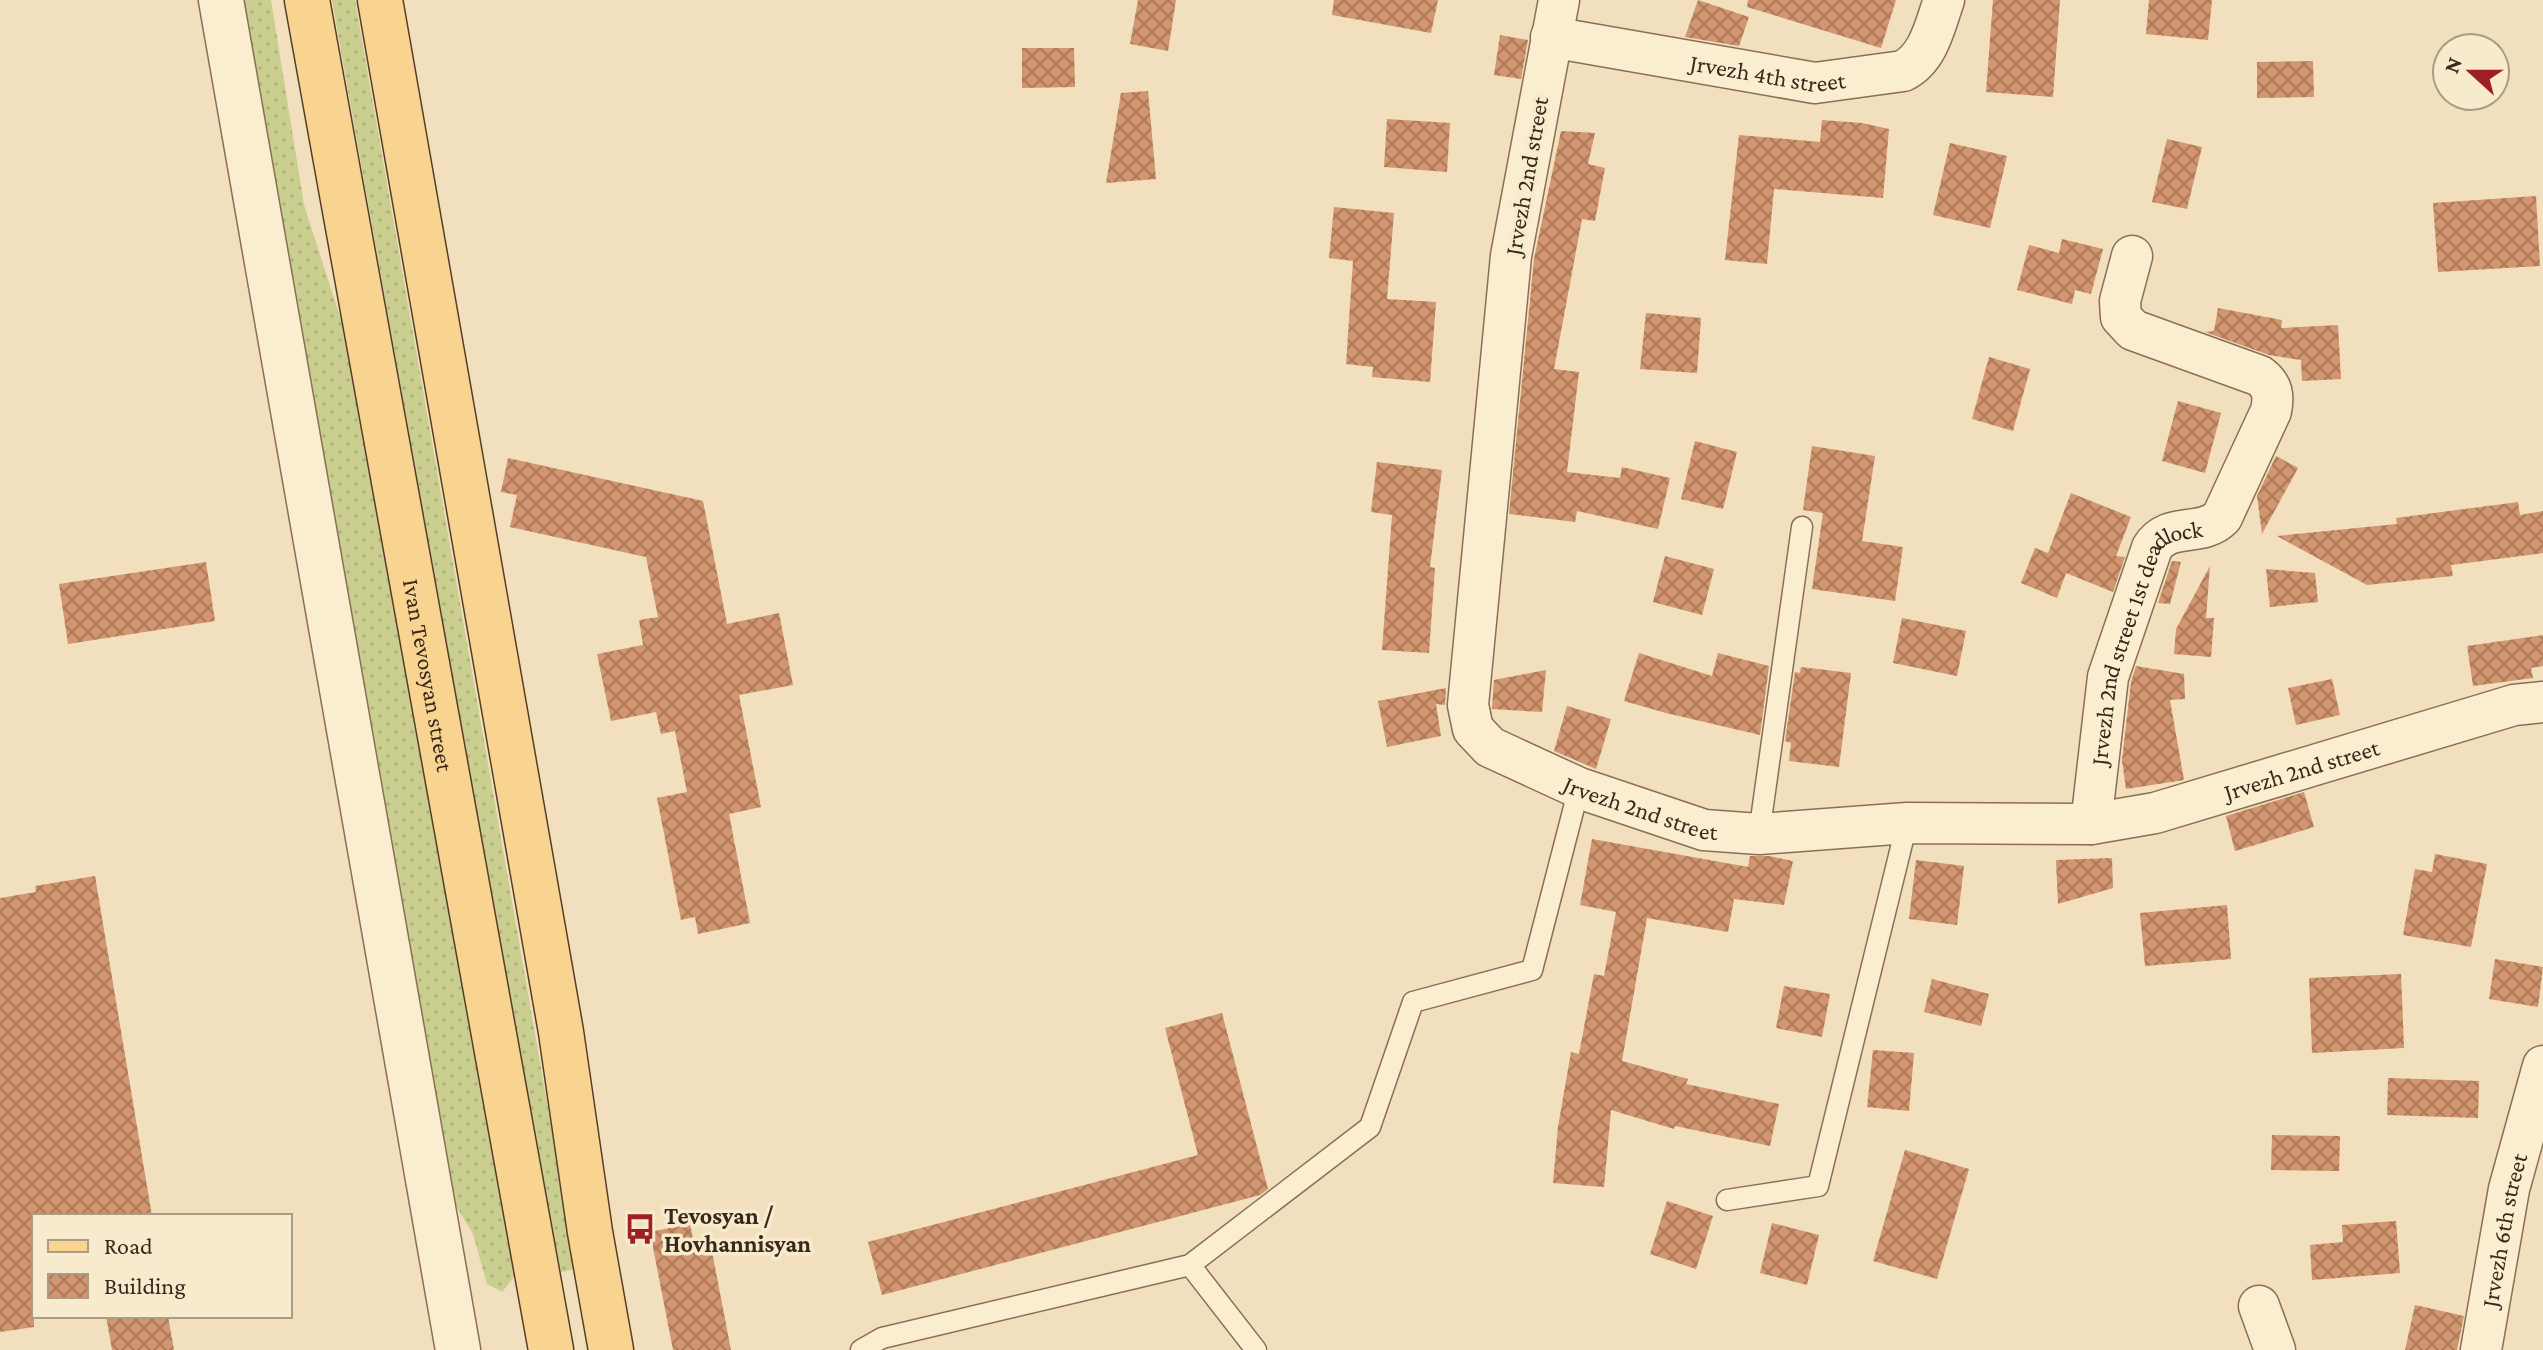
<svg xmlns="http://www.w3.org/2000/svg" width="2543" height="1350" viewBox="0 0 2543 1350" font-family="'Crimson Pro',serif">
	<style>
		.grass { fill: url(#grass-dots) }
		.building { fill: url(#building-cross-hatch) }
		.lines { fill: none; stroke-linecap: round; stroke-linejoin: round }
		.service-casing { stroke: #8a6f55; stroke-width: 23 }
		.minor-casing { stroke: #8a6f55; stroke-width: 43 }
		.tertiary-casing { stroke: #8a6f55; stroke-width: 47 }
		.primary-casing { stroke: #573d2a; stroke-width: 47 }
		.service { stroke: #fbedd0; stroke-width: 20 }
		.minor { stroke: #fbedd0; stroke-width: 40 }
		.tertiary { stroke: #fbedd0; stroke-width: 44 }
		.primary { stroke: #f8d490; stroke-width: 44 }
		.labels { text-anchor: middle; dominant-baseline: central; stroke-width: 7; stroke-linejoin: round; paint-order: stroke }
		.street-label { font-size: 24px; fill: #38281b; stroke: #f8eacd }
		.poi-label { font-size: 24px; font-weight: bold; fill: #38281b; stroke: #f8eacd; text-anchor: start }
	</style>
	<defs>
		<pattern id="grass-dots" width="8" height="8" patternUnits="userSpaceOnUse" patternTransform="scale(2)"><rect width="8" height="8" fill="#cacf90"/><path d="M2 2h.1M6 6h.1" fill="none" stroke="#aeb27c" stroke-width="1.8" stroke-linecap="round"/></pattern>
		<pattern id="building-cross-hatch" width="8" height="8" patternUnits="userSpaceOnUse" patternTransform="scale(2)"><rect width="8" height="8" fill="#d2956f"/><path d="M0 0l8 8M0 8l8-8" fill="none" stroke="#ab7a5a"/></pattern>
	</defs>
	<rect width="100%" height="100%" fill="#f1dfbd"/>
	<g class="grass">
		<polygon points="239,0 271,0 304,205 343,326 515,1276 502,1292 487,1284 473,1234 443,1184"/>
		<polygon points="332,0 355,0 576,1269 558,1273"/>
	</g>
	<g class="building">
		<polygon points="1138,0 1176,0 1168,51 1130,44"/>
		<polygon points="1334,0 1438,0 1431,33 1332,15"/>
		<polygon points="1698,0 1749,17 1739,46 1685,37"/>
		<polygon points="1748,0 1896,0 1881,48 1747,7"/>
		<polygon points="1993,0 2060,0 2053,97 1986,92"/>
		<polygon points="2149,0 2212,0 2208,40 2146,34"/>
		<polygon points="1500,35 1528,40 1521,79 1494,75"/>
		<polygon points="1022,48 1074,48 1075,87 1022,88"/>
		<polygon points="2313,61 2314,97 2257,98 2257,62"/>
		<polygon points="1148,91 1156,179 1106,183 1121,93"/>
		<polygon points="1387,119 1450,123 1447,172 1384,167"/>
		<polygon points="1822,120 1862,123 1889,129 1883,198 1774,189 1767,264 1725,260 1739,135 1820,142"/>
		<polygon points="1561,131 1595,133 1588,164 1605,168 1595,221 1582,219 1554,369 1579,372 1567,472 1620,478 1622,467 1670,478 1658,529 1577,511 1575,522 1509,514 1534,259"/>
		<polygon points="2167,139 2202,147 2187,209 2152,202"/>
		<polygon points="1950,143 2007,156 1990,228 1933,215"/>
		<polygon points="2536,196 2540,266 2438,272 2433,203"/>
		<polygon points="1334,207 1394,213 1387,299 1436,302 1430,382 1372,377 1373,367 1346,364 1353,261 1329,258"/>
		<polygon points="2062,239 2103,249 2091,294 2075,290 2072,304 2017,290 2029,245 2059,253"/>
		<polygon points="2218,308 2282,320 2281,328 2338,325 2341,379 2302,381 2301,360 2269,355 2205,332 2214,331"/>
		<polygon points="1646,313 1701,318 1697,373 1640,369"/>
		<polygon points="1989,357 2030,369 2013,431 1972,419"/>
		<polygon points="2178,401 2221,413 2205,473 2162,461"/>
		<polygon points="1695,441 1737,452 1723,509 1681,499"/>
		<polygon points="1812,446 1875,456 1862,541 1903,547 1895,601 1812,589 1823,513 1803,510"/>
		<polygon points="2276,456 2298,468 2262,534 2257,496"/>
		<polygon points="508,458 703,501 727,624 779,613 793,685 739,695 761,807 729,814 750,923 698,934 695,917 681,920 657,798 687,792 675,731 661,734 656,712 611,721 597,654 643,645 639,620 658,617 646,557 510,527 517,495 501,492"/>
		<polygon points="1377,462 1442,470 1430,567 1435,568 1429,653 1382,650 1392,515 1371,512"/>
		<polygon points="2071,493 2131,517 2116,556 2125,557 2113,592 2066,573 2057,598 2021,583 2035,548 2048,553"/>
		<polygon points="2518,502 2520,515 2543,511 2543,553 2451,565 2453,576 2367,585 2277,536 2397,524 2396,518"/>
		<polygon points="1665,556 1714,569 1702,615 1653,602"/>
		<polygon points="2172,561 2181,562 2170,604 2158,603"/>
		<polygon points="206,562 215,621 68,644 59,584"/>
		<polygon points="2210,566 2206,618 2214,618 2211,657 2174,654 2176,629"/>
		<polygon points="2266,569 2315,573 2318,602 2270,607"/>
		<polygon points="1902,618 1966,631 1957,676 1893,663"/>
		<polygon points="2543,635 2543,666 2531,668 2533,678 2473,686 2467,646"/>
		<polygon points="1639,653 1712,676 1718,653 1769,666 1760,735 1666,713 1624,701"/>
		<polygon points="2136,666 2184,674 2185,699 2170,700 2184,780 2126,789 2122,760 2131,682"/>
		<polygon points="1801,667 1851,673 1839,767 1789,761 1791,743 1785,741 1795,672 1800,673"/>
		<polygon points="1546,670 1542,712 1492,709 1494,680"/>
		<polygon points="2332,679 2340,715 2296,725 2288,688"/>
		<polygon points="1446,688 1445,705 1436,704 1441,736 1387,747 1378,701"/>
		<polygon points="1567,706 1611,719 1596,769 1554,751"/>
		<polygon points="2304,792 2314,827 2235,851 2226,816"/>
		<polygon points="1592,839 1748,867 1750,856 1769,856 1793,861 1784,905 1734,899 1728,932 1647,918 1622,1061 1688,1079 1686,1084 1779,1104 1770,1146 1675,1126 1674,1129 1611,1110 1604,1187 1553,1183 1558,1127 1571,1052 1579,1054 1594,974 1604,976 1616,912 1580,905"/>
		<polygon points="2435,854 2487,864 2471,947 2403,935 2415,869 2432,872"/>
		<polygon points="2112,858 2113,888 2058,904 2056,860"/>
		<polygon points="1916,860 1964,866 1957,925 1909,919"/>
		<polygon points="95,876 152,1216 34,1216 34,1327 0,1332 0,898 36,892 35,886"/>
		<polygon points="2227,905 2231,959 2145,966 2140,913"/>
		<polygon points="2495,959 2543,967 2538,1007 2489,999"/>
		<polygon points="2401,974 2404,1048 2312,1053 2309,978"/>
		<polygon points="1932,979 1989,994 1981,1026 1924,1012"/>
		<polygon points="1784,986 1830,994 1822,1037 1776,1028"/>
		<polygon points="1222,1013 1268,1189 1260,1195 882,1295 868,1242 1198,1155 1165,1028"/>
		<polygon points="1873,1050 1914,1053 1909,1111 1867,1107"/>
		<polygon points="2388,1078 2479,1081 2478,1118 2387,1115"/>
		<polygon points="2272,1135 2340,1136 2339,1171 2271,1170"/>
		<polygon points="1905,1150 1969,1169 1937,1279 1873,1261"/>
		<polygon points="1667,1201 1713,1216 1696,1269 1650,1254"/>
		<polygon points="2396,1221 2400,1273 2312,1280 2310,1245 2343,1242 2342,1225"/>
		<polygon points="1772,1223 1819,1235 1807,1285 1760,1273"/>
		<polygon points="690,1224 693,1239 709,1236 731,1350 673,1350 650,1232"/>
		<polygon points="2415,1305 2464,1316 2457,1350 2405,1350"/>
		<polygon points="106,1316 168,1316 174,1350 112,1350"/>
	</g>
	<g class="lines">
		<defs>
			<g id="service">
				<polyline points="1759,834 1802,527"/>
				<polyline points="1727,1200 1818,1186 1907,823"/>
				<polyline points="1190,1265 1256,1350"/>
				<polyline points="861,1350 882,1338 1190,1265 1370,1127 1413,1002 1532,970 1579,788"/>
			</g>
			<g id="minor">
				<path id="s1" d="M1559 0 1511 256 1468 705 1473 729 1490 747 1579 788 1704 830 1759 834 1907 823 2091 824 2155 813 2514 705 2543 702"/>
				<path id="s2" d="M1551 37 1815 83 1903 71C1929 58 1935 25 1944 0"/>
				<path id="s3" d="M2091 824 2108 677 2152 548C2168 521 2202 538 2222 517L2271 411C2274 396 2273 386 2260 376L2133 330 2121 317 2120 301 2132 256"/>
				<polyline points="2259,1306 2275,1350"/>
				<path id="s4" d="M2481 1350 2509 1189 2543 1066"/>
			</g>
			<polyline id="tertiary" points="221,0 458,1350"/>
			<g id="primary">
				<path id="s5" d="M307 0 551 1350"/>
				<polyline points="380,0 561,1032 590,1232 611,1350"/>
			</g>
		</defs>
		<use href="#service" class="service-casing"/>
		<use href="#minor" class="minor-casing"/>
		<use href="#tertiary" class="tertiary-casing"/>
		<use href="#primary" class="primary-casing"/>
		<use href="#service" class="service"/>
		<use href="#minor" class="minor"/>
		<use href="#tertiary" class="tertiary"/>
		<use href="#primary" class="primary"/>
	</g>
	<defs>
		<symbol id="bus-bare" viewBox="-9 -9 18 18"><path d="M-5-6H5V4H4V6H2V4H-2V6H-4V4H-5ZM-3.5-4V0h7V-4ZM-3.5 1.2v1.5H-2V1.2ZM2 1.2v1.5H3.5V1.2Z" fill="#9d2026" stroke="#f8eacd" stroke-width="2.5" paint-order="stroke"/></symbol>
	</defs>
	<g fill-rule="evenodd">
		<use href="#bus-bare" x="618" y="1207" width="44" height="44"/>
	</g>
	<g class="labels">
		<g class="street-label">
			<text stroke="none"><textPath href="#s2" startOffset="220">Jrvezh 4th street</textPath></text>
			<text transform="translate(1526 176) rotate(-80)">Jrvezh 2nd street</text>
			<text stroke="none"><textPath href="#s3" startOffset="200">Jrvezh 2nd street 1st deadlock</textPath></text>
			<text stroke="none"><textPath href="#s5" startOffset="686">Ivan Tevosyan street</textPath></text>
			<text stroke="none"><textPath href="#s1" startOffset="1596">Jrvezh 2nd street</textPath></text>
			<text stroke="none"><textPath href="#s1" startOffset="924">Jrvezh 2nd street</textPath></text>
			<text stroke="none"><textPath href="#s4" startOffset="122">Jrvezh 6th street</textPath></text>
		</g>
		<g class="poi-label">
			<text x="664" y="1215">Tevosyan /<tspan x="664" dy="28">Hovhannisyan</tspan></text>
		</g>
	</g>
	<rect x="32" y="1214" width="260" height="104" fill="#f8eacd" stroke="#ab9c86" stroke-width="2"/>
	<rect x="48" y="1240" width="40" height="12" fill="#f8d490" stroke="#ab9c86" stroke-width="2"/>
	<text x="104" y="1254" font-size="24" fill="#38281b">Road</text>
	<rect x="48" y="1274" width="40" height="24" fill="url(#building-cross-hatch)" stroke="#ab9c86" stroke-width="2"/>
	<text x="104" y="1294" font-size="24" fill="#38281b">Building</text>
	<g transform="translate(2471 72) rotate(291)"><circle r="38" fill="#f8eacd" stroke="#ab9c86" stroke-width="2"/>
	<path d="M0-6L14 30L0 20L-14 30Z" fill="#9d2026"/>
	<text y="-12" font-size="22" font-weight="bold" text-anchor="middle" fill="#38281b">N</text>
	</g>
</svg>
